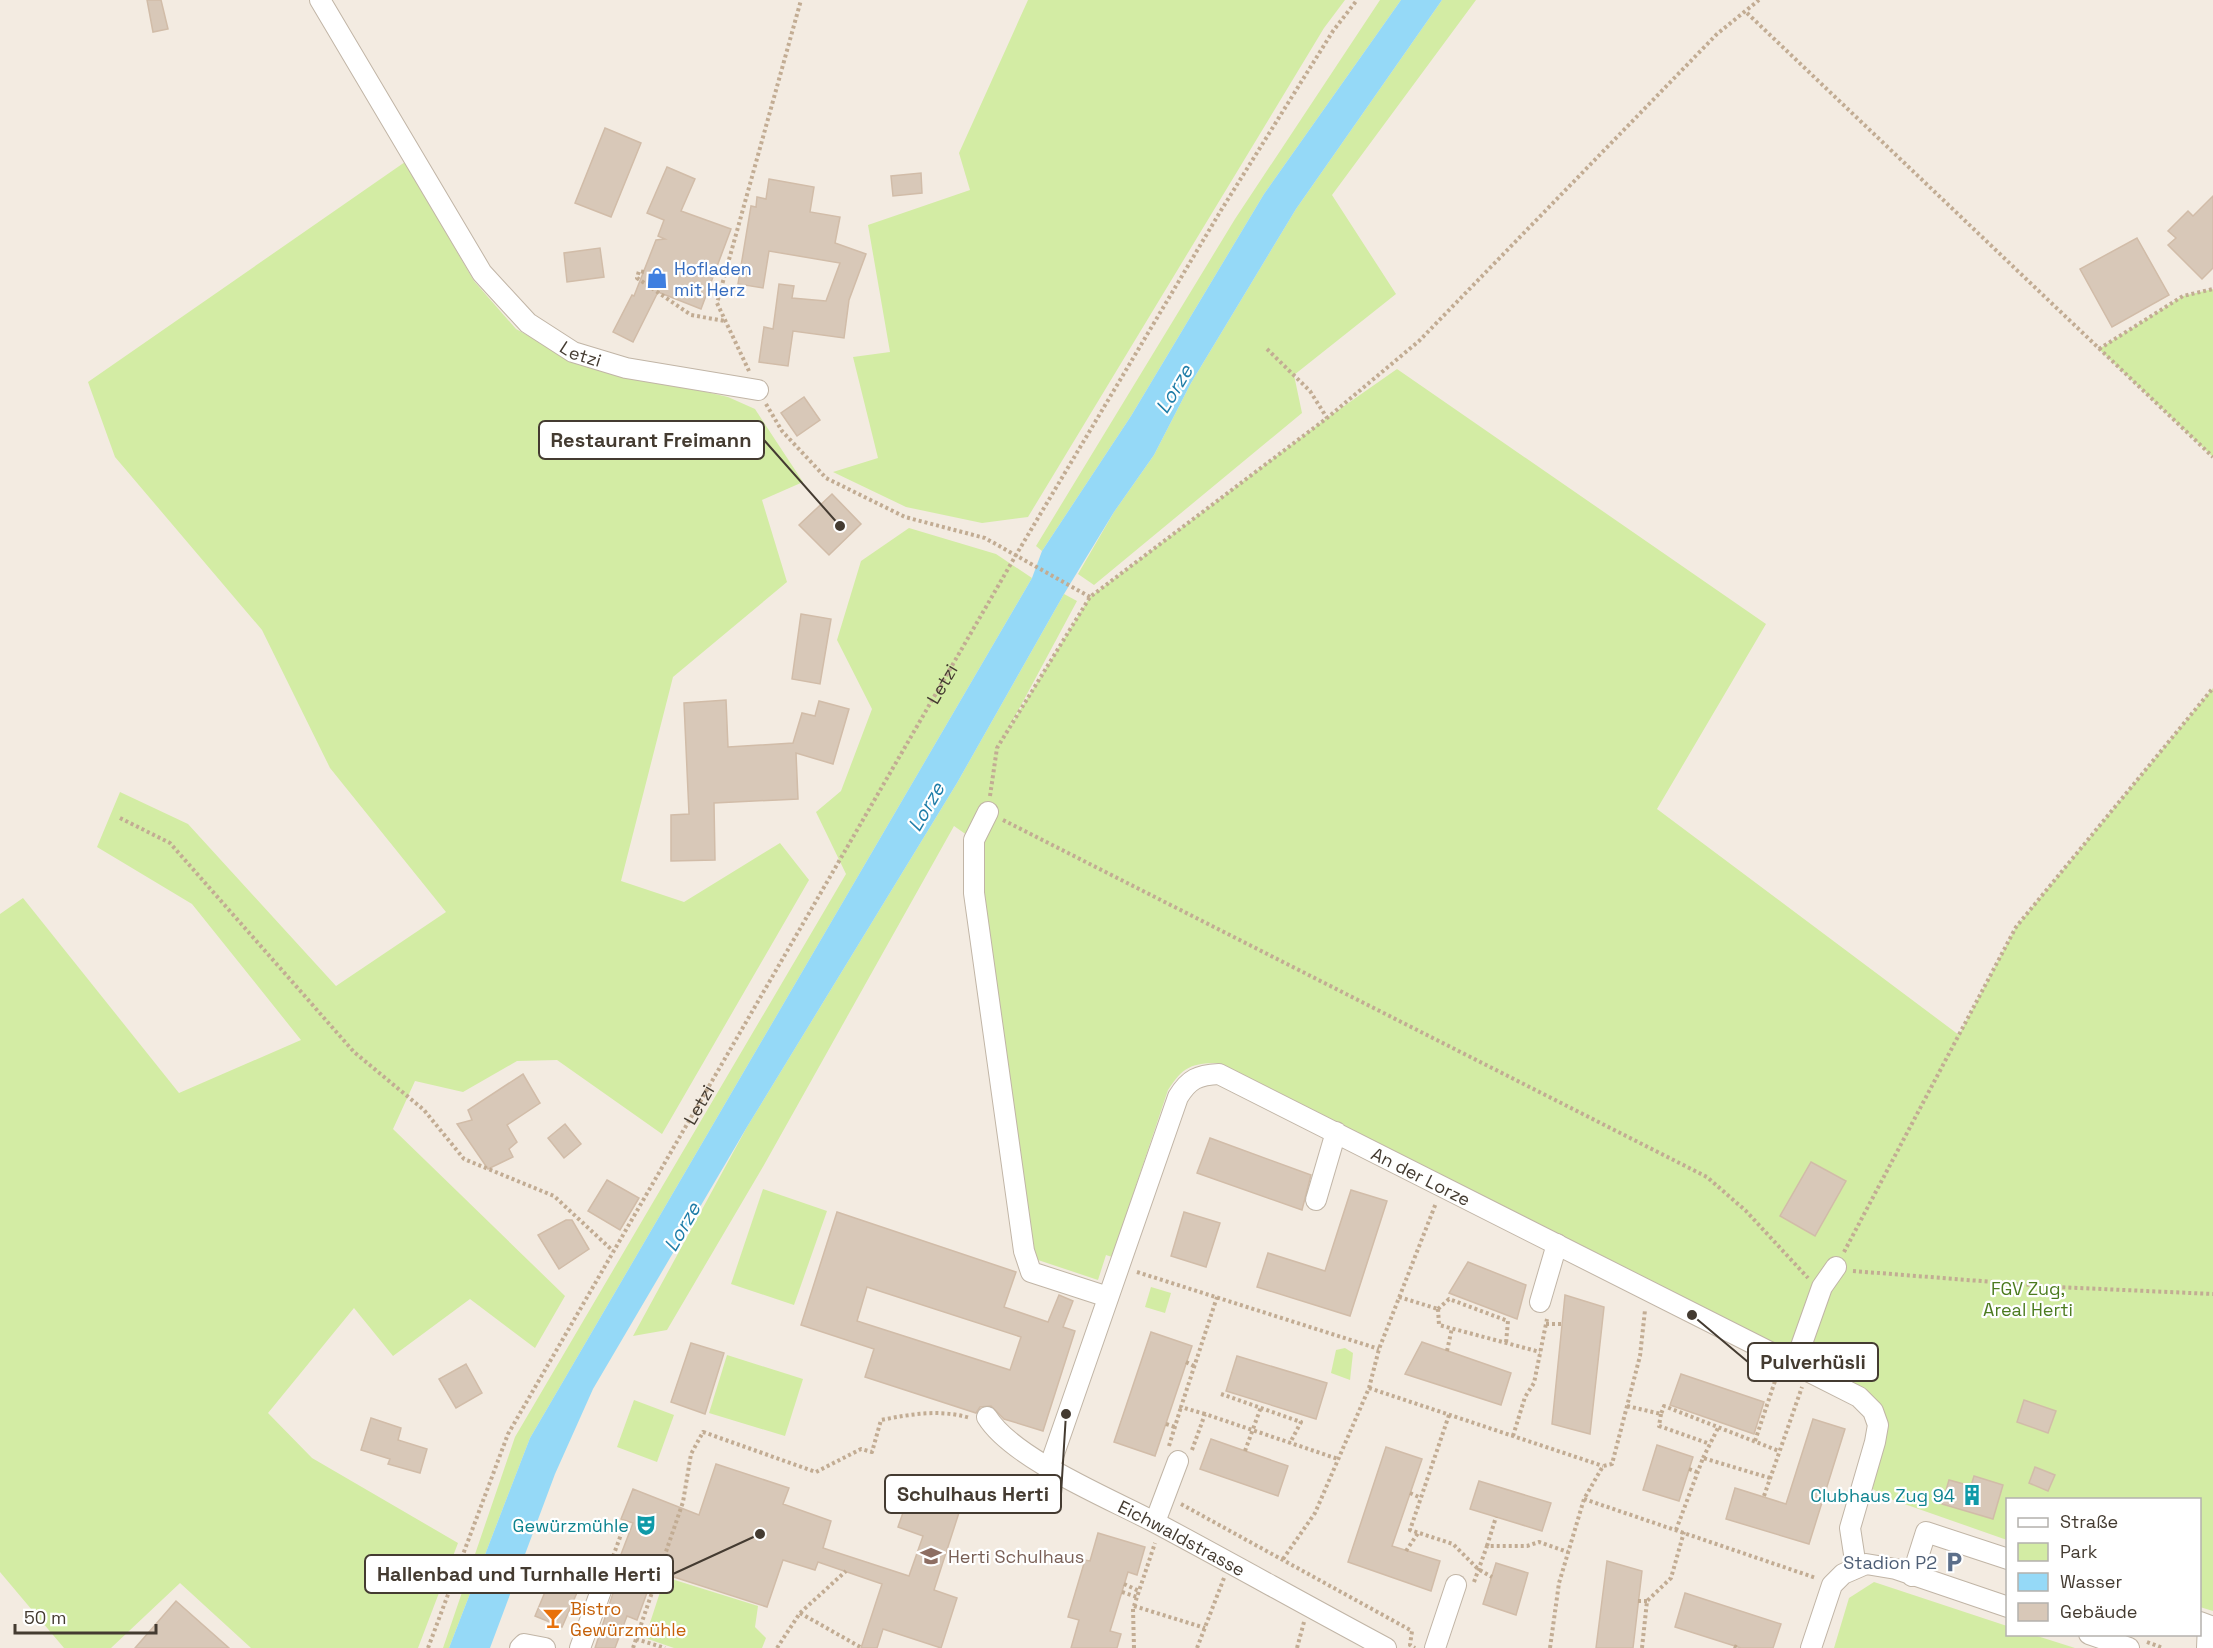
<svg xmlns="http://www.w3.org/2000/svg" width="2213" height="1648" viewBox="0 0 2213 1648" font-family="'Space Grotesk',sans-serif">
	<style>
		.green { fill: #d3eca4 }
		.water { fill: #95d9f7 }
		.building { fill: #d8c8b8; stroke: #d1bca8; stroke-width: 1.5; fill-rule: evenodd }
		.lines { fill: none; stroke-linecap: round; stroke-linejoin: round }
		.minor-casing { stroke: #c1b5a6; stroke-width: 22 }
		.path { stroke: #c2ac93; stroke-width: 4; stroke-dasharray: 3 3; stroke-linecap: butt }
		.minor { stroke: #fff; stroke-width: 20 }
		.labels { text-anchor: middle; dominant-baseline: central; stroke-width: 4.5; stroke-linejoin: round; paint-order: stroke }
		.shop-label { font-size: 18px; fill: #366cbe; stroke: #fff; text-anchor: start }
		.street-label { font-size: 18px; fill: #443b31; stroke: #fff }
		.park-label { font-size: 18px; fill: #4c7b20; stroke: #fff }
		.culture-label { font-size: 18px; fill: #0d838f; stroke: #fff; text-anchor: end }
		.education-label { font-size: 18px; fill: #785e54; stroke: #fff; text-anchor: start }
		.service-label { font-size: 18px; fill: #4e5e75; stroke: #fff; text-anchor: end }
		.food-label { font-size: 18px; fill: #c56008; stroke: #fff; text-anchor: start }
		.water-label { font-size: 20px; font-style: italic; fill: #1f7da8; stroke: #fff }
		.leader { fill: none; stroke: #443b31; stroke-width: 2 }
		.callout-dot { fill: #443b31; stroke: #fff; stroke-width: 2 }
		.callout { fill: #fff; stroke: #443b31; stroke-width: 2 }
		.callout-label { font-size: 20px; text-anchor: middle; font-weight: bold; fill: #443b31 }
	</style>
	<rect width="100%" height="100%" fill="#f3ebe1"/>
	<g class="green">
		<polygon points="1028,0 1345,0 1324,28 1028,517 982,523 906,507 833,472 878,458 853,357 890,352 868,225 970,190 959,153"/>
		<polygon points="1380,0 1401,0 1264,194 1131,416 1042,551 1036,546 1235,219"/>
		<polygon points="1442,0 1476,0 1332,195 1396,294 1294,375 1302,413 1094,585 1078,574 1114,512 1154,455 1191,383 1296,209"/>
		<polygon points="405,162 474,281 516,329 576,362 728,397 755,409 803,482 762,500 787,582 673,677 621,881 684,902 780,843 809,880 662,1134 557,1060 517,1061 463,1092 415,1081 393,1129 565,1296 535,1348 470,1299 393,1356 354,1308 268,1413 312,1458 458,1543 418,1648 251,1648 180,1583 111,1648 64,1648 0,1572 0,914 23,898 179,1093 301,1040 192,904 97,847 120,792 188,824 336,986 446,912 330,768 262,630 115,457 88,382"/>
		<polygon points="2213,289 2213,457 2099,349 2183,296"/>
		<path d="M1397 369 1766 624 1657 809 1959 1035 2016 927 2213 688V1611L2200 1607V1500H2008L2007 1540 1893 1500 1869 1487 1886 1420 1820 1369 1811 1347V1319L1789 1354 1219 1063C1191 1063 1183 1067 1168 1090L1112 1257 1106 1255 1098 1280 1038 1260 1024 1251 974 840 954 826 764 1165 667 1330 633 1336 747 1127 957 783 1064 594 1077 601 1006 733 1090 597 1327 418Z"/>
		<polygon points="909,528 996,554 1032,578 530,1438 449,1648 443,1648 515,1437 846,874 816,812 841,791 872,709 837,640 861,561"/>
		<polygon points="763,1189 827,1211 794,1305 731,1284"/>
		<polygon points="1151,1287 1171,1293 1165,1313 1145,1307"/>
		<polygon points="1345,1348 1353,1353 1350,1380 1331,1373 1336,1350"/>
		<polygon points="727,1355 803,1379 785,1436 709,1413"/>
		<polygon points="634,1400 674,1415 657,1462 617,1447"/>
		<polygon points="665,1577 758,1606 755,1627 766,1638 762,1648 674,1648 645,1638"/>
		<polygon points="1874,1582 2007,1626 2008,1634 2034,1635 2075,1648 1834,1648 1849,1598"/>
	</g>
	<polygon class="water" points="1401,0 1442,0 1296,209 1191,383 1154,455 1114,512 1064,594 957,783 747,1127 593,1389 555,1474 490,1648 449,1648 530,1438 1032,578 1042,551 1131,416 1264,194"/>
	<g class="building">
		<polygon points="147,0 161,0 168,29 153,32"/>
		<polygon points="605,128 641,143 611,217 575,203"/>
		<polygon points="667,167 695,179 681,211 731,229 701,309 658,292 633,342 613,332 632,295 634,296 656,240 665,239 658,236 664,220 647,213"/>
		<polygon points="921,173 922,193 893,196 891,176"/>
		<polygon points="769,179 814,187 810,212 840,217 835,243 866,254 849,300 844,338 793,331 788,366 759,362 764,327 773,329 779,284 794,286 792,298 826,301 840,263 769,251 763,288 738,284 751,206 756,207 757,197 766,199"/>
		<polygon points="2213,196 2213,268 2202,279 2168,245 2176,238 2168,231 2188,211 2193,216"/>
		<polygon points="2137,238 2169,295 2112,327 2080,269"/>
		<polygon points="600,248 604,277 567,282 564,253"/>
		<polygon points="804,397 820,420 797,436 781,413"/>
		<polygon points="832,494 861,524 829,555 799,525"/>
		<polygon points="801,614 831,619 820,684 792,679"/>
		<polygon points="726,700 728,747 793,743 802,713 815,716 819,701 849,709 833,764 796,753 798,799 714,803 715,860 671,861 671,815 689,814 684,703"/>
		<polygon points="523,1074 540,1103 507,1125 517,1142 509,1149 513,1157 488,1169 457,1124 472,1120 468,1110"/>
		<polygon points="565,1124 581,1144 564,1158 548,1138"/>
		<polygon points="1210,1138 1311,1175 1302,1210 1197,1173"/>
		<polygon points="1811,1162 1846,1181 1815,1236 1780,1216"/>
		<polygon points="607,1180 639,1198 620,1230 588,1211"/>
		<polygon points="1351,1190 1387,1201 1350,1316 1257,1287 1268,1253 1325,1271"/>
		<path d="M837 1212 1016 1272 1004 1307 1048 1322 1059 1295 1073 1301 1063 1327 1075 1331 1043 1431 1004 1419 991 1406 980 1407 976 1413 865 1377 874 1349 801 1325ZM867 1287 1021 1337 1010 1370 857 1321Z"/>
		<polygon points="1184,1212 1220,1223 1206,1267 1171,1256"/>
		<polygon points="566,1220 572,1220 589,1249 559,1269 538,1235"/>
		<polygon points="1468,1262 1526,1285 1517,1319 1449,1293"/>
		<polygon points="1565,1295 1604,1307 1590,1434 1552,1424"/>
		<polygon points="1151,1332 1192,1346 1155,1456 1114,1442"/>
		<polygon points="1422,1342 1511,1373 1501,1405 1405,1374"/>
		<polygon points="691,1343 724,1353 705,1414 671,1402"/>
		<polygon points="1237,1356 1327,1383 1316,1419 1226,1391"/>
		<polygon points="466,1364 482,1393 456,1408 439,1379"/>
		<polygon points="1681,1374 1764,1402 1754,1434 1670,1405"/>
		<polygon points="2024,1400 2056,1411 2048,1433 2017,1422"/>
		<polygon points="371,1418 401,1428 398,1440 427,1449 420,1473 388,1464 390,1459 361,1450"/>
		<polygon points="1813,1419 1845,1429 1809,1544 1726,1519 1735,1488 1786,1504"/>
		<polygon points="1211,1439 1288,1466 1278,1496 1200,1469"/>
		<polygon points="1657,1445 1693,1457 1679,1501 1643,1490"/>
		<polygon points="1386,1447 1422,1459 1392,1546 1440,1561 1431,1591 1348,1562"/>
		<polygon points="716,1464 789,1488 783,1504 831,1521 823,1548 909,1576 923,1536 898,1527 915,1478 965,1494 934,1590 957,1598 941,1648 883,1629 877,1648 861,1648 882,1584 818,1562 815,1570 783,1560 767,1607 655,1571 637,1620 627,1616 615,1648 595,1648 617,1581 615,1570 633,1523 621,1519 633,1489 699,1515"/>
		<polygon points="2035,1467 2055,1475 2048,1491 2029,1483"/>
		<polygon points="1974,1476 2003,1485 1993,1519 1942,1504 1949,1480 1971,1486"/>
		<polygon points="1479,1481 1551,1503 1542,1531 1470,1509"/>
		<polygon points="1098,1533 1145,1547 1137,1575 1128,1572 1110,1631 1121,1634 1117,1648 1071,1648 1079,1620 1068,1617 1085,1560 1090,1561"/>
		<polygon points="1607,1561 1642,1571 1633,1648 1596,1648"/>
		<polygon points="1496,1563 1528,1573 1516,1615 1483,1604"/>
		<polygon points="555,1568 583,1579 562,1627 535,1616"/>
		<polygon points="1685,1593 1781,1624 1773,1648 1741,1648 1675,1627"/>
		<polygon points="176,1601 229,1648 135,1648"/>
	</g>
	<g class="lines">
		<defs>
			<g id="minor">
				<path id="s2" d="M320 0 482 273 528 323 573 352 626 368 758 390"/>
				<polyline points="988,812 974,840 974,893 1024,1251 1031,1272 1108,1297"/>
				<polyline points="1316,1200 1336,1132"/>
				<polyline points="1540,1302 1557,1244"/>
				<polyline points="1794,1366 1822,1287 1836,1267"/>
				<path id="s3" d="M987 1417C1013 1459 1111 1499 1156 1523 1233 1564 1309 1607 1386 1648"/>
				<path id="s4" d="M1049 1468 1178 1097C1189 1079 1198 1075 1219 1074L1859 1397 1873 1411 1878 1425 1875 1442 1850 1528 1856 1567"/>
				<polyline points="1155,1522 1178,1461"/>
				<polyline points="1912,1576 1926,1532 2008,1559"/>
				<polyline points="2200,1622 2208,1625 2207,1648"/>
				<polyline points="2089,1634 2129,1648"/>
				<polyline points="520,1648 524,1644 545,1648"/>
				<polyline points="580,1648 606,1577"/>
				<polyline points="1435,1648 1456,1585"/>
				<polyline points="1811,1648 1832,1585 1843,1574 1866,1564 1896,1569 2008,1607"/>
			</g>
		</defs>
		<use href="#minor" class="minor-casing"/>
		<g class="path">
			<polyline points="1747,13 2213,457"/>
			<polyline points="644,272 639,271 637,278 691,315 725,321"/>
			<polyline points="1267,349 1310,391 1327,418"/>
			<polyline points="2099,349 2183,296 2213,289"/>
			<polyline points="749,371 717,303 801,0"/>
			<polyline points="766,404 782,431 826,478 905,517 985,538 1090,597"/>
			<polyline points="990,796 997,748 1090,597 1327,418 1419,341 1717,34 1759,0"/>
			<polyline points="120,818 170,843 354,1052 424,1110 464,1159 554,1196 613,1251"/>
			<polyline points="1003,820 1707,1177 1746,1211 1808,1278"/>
			<polyline points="1844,1252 2016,927 2213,688"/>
			<polyline points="1853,1271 2057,1287 2213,1294"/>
			<polyline points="1137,1272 1379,1349"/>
			<polyline points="1399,1297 1438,1309"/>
			<polyline points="1438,1309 1439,1325 1540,1352"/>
			<polyline points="1438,1309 1449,1299 1508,1321 1506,1343"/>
			<polyline points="1546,1324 1563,1324"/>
			<polyline points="1447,1351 1452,1328"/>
			<polyline points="1186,1362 1194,1366"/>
			<polyline points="1369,1388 1603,1466"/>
			<polyline points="1221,1394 1301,1422 1290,1443"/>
			<polyline points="1627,1406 1661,1414 1664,1406 1779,1451"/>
			<polyline points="1205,1414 1181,1407 1217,1297"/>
			<polyline points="1661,1414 1659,1426 1710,1444"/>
			<polyline points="1449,1415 1410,1530 1453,1544 1478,1569 1492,1577"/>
			<polyline points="1166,1424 1175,1427"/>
			<polyline points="1513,1436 1525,1397 1534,1383 1547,1319"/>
			<polyline points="1755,1441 1777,1375"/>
			<polyline points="1169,1446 1181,1407"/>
			<polyline points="1192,1450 1205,1414 1338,1459"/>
			<polyline points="1245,1451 1261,1407"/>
			<polyline points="1703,1458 1719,1426"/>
			<polyline points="1689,1469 1697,1472"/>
			<polyline points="1410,1493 1421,1498"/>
			<polyline points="1764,1496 1802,1387"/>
			<polyline points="1584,1499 1816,1578"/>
			<polyline points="1181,1504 1412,1631 1410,1645 1415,1648"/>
			<polyline points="1676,1530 1703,1458 1770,1478"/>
			<polyline points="1487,1546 1496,1517"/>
			<polyline points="1406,1551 1418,1533"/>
			<polyline points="1283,1559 1315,1513 1369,1388 1379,1349 1436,1203"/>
			<polyline points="611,1562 623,1529"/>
			<polyline points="1474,1582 1487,1546 1527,1546 1539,1542 1568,1552"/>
			<polyline points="1124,1584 1139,1591"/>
			<polyline points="1122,1592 1137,1597"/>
			<polyline points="1638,1601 1647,1601"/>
			<polyline points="1134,1606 1205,1628"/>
			<polyline points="800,1613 862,1648"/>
			<polyline points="636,1639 665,1648"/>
			<polyline points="2147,1642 2163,1648"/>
			<polyline points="1734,1646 1738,1648"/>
			<path id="s1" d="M428 1648 508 1434 1016 555 1220 212 1333 31 1357 0"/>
			<path d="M633 1648 683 1502 691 1454 703 1432 816 1472 861 1449 872 1452 881 1420C912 1414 940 1409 970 1418"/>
			<polyline points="777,1648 800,1613 846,1571"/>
			<polyline points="1134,1648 1133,1609 1155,1543"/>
			<polyline points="1197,1648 1224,1578"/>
			<polyline points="1297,1648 1304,1622"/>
			<polyline points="1550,1648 1559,1583 1584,1499 1603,1466 1612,1464 1640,1356 1645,1310"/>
			<polyline points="1642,1648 1647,1601 1671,1578 1684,1532"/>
		</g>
		<use href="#minor" class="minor"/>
	</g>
	<defs>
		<symbol id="shop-bare" viewBox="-9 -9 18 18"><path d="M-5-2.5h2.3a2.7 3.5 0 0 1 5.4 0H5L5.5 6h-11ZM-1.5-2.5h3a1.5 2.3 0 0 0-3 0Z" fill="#3f7fe0" stroke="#fff" stroke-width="2.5" paint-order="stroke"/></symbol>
		<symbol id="building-bare" viewBox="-9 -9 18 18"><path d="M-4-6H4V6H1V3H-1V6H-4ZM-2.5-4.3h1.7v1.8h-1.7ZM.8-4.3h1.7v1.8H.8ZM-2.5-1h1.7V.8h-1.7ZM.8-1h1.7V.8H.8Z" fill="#0f9aa8" stroke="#fff" stroke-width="2.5" paint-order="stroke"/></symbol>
		<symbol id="theatre-bare" viewBox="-9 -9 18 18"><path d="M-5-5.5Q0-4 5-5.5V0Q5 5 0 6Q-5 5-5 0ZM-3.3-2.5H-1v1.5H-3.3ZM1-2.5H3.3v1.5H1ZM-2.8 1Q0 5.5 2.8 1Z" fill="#0f9aa8" stroke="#fff" stroke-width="2.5" paint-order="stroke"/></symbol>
		<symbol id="school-bare" viewBox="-9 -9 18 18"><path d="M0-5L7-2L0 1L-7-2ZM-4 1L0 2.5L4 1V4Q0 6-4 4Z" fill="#8d6e63" stroke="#fff" stroke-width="2.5" paint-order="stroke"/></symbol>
		<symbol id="parking-bare" viewBox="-9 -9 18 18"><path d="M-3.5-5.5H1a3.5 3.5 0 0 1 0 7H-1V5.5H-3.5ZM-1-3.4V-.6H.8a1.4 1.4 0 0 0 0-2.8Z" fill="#5c6f8a" stroke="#fff" stroke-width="2.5" paint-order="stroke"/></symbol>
		<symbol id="bar-bare" viewBox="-9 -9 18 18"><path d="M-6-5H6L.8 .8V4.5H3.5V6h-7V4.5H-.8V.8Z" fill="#e8710a" stroke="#fff" stroke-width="2.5" paint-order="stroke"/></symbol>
	</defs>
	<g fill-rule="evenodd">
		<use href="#shop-bare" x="642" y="263" width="30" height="30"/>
		<use href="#building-bare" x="1957" y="1480" width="30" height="30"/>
		<use href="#theatre-bare" x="631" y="1510" width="30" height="30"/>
		<use href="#school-bare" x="916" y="1541" width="30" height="30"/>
		<use href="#parking-bare" x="1939" y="1547" width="30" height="30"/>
		<use href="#bar-bare" x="538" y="1603" width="30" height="30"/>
	</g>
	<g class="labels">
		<g class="shop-label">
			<text x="674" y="268">Hofladen<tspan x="674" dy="21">mit Herz</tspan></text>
		</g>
		<g class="street-label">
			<text stroke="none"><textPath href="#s2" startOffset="447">Letzi</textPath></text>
			<text stroke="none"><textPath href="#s1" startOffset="1095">Letzi</textPath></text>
			<text stroke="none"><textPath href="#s1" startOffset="609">Letzi</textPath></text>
			<text stroke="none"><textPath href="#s4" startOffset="669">An der Lorze</textPath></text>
			<text stroke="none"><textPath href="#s3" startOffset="231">Eichwaldstrasse</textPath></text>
		</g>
		<g class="park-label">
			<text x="2028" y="1288">FGV Zug,<tspan x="2028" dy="21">Areal Herti</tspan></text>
		</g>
		<g class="culture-label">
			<text x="1955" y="1495">Clubhaus Zug 94</text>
			<text x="629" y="1525">Gewürzmühle</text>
		</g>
		<g class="education-label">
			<text x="948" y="1556">Herti Schulhaus</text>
		</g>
		<g class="service-label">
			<text x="1937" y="1562">Stadion P2</text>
		</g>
		<g class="food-label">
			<text x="570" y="1608">Bistro<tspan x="570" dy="21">Gewürzmühle</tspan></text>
		</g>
		<g class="water-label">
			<text transform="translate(1174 389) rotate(-59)">Lorze</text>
			<text transform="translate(926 807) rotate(-60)">Lorze</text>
			<text transform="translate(682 1227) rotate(-60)">Lorze</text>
		</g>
	</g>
	<path class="leader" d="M840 526L764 440M1692 1315L1748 1362M1066 1414L1061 1494M760 1534L673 1574"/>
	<g class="callout-dot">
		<circle cx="840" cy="526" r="6"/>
		<circle cx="1692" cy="1315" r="6"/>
		<circle cx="1066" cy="1414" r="6"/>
		<circle cx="760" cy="1534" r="6"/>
	</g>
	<g class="callout">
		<rect x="539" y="421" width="225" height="38" rx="6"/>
		<rect x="1748" y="1343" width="130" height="38" rx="6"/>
		<rect x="885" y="1475" width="176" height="38" rx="6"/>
		<rect x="365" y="1555" width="308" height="38" rx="6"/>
	</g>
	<g class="callout-label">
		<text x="651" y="447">Restaurant Freimann</text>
		<text x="1813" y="1369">Pulverhüsli</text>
		<text x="973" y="1501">Schulhaus Herti</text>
		<text x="519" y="1581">Hallenbad und Turnhalle Herti</text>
	</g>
	<rect x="2006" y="1498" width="195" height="138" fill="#ffffff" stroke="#b4b1ad" stroke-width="1.5"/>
	<rect x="2018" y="1518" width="30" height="9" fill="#ffffff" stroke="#b4b1ad" stroke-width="1.5"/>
	<text x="2060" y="1528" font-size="18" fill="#443b31">Straße</text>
	<rect x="2018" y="1543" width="30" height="18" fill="#d3eca4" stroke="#b4b1ad" stroke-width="1.5"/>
	<text x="2060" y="1558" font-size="18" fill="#443b31">Park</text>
	<rect x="2018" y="1573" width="30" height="18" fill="#95d9f7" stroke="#b4b1ad" stroke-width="1.5"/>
	<text x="2060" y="1588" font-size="18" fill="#443b31">Wasser</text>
	<rect x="2018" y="1603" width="30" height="18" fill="#d8c8b8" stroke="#b4b1ad" stroke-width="1.5"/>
	<text x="2060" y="1618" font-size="18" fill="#443b31">Gebäude</text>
	<path d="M15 1624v9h141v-9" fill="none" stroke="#443b31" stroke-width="3"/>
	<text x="24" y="1624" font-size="18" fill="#443b31" stroke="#ffffff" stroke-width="4.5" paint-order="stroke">50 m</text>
</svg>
